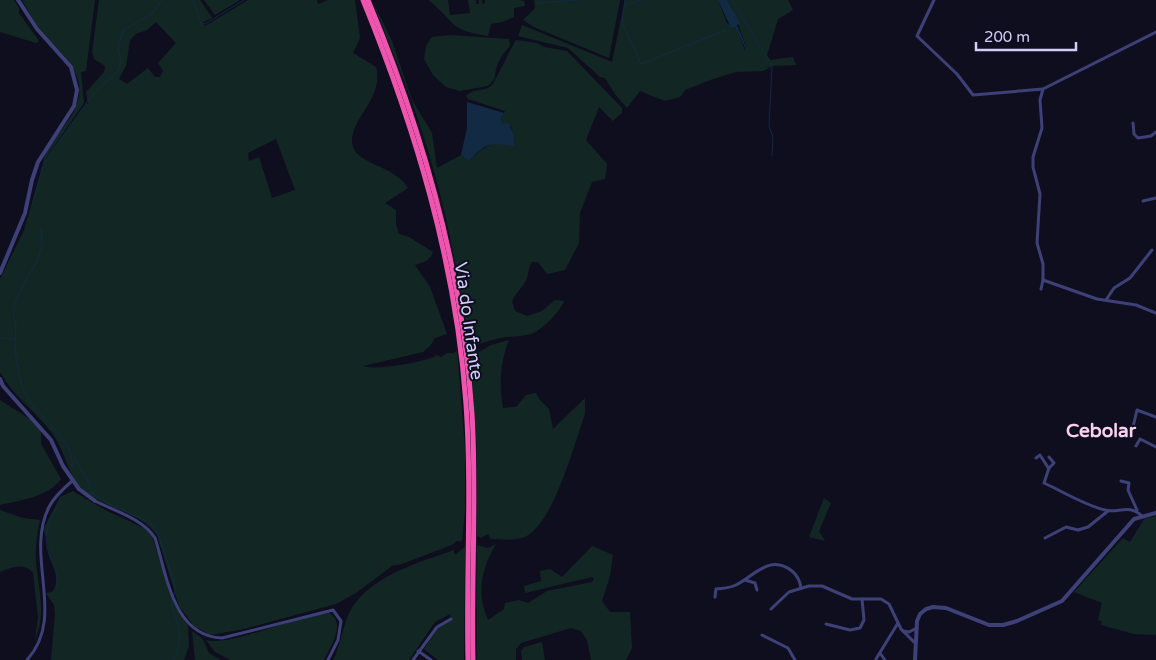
<svg xmlns="http://www.w3.org/2000/svg" width="1156" height="660" viewBox="0 0 1156 660" font-family="'Varela Round',sans-serif">
	<style>
		.green { fill: #122724; fill-rule: evenodd }
		.water { fill: #122a43 }
		.lines { fill: none; stroke-linecap: round; stroke-linejoin: round }
		.stream { stroke: #122a43; stroke-width: 1 }
		.minor { stroke: #3d4178; stroke-width: 3 }
		.tertiary { stroke: #3d4178; stroke-width: 4 }
		.motorway { stroke: #ef55ae; stroke-width: 5 }
		.labels { text-anchor: middle; dominant-baseline: central; stroke-width: 4; stroke-linejoin: round; paint-order: stroke }
		.street-label { font-size: 18px; fill: #d0cffb; stroke: #0f0e1e }
		.neighbourhood-label { font-size: 19px; font-weight: bold; fill: #fbd1ef; stroke: #0f0e1e }
	</style>
	<rect width="100%" height="100%" fill="#0f0e1e"/>
	<g class="green">
		<polygon points="0,0 14,0 19,8 19,13 39,41 36,43 0,32"/>
		<path d="M22 0H95L86 71 81 72 84 103 43 162C47 142 66 128 75 109 93 71 54 50 36 24 31 16 27 8 22 0Z"/>
		<path d="M99 0H200L212 18 202 23 205 26 248 0H317L318 4 328 0H355L360 38 353 53 376 67C381 86 371 100 361 116 329 168 390 157 408 188L385 203 396 210V224L399 234 409 237 433 252C430 261 424 262 415 265L430 287 447 334 435 338 430 346 423 352 363 366C372 371 428 362 437 355L441 357 447 353H454L457 350 465 449V510L462 541H456L454 544 402 564 392 566 356 593 336 604 244 629 211 635 195 627 179 606 157 535 150 527C131 510 102 507 83 490 67 474 65 450 52 433 35 411 13 396 0 372V279L24 230 44 162 86 104H88L86 92 104 72 105 66 94 59 92 52ZM156 22 176 43 158 63 163 71 160 77H155L148 68 127 84 119 79 126 66 130 40 136 34 147 30ZM276 139 295 190 272 198 259 157 249 161 248 153Z"/>
		<polygon points="204,0 240,0 215,15"/>
		<path d="M372 0 392 41 412 100 432 133 437 168 461 155 469 161C481 148 492 140 509 145L515 143 511 126 502 124 501 117 505 111 468 99 466 96C473 88 484 92 491 86 496 81 510 49 516 40L537 43 544 47 567 51 622 108V113L613 121 599 107 586 140 607 164 605 179 592 182 580 213 579 243 565 270 547 274 538 262H532C528 268 529 272 527 278 525 285 515 293 512 302L515 311 527 316 542 311 555 300 564 301C560 312 542 330 531 334 520 337 507 336 496 339 487 341 478 346 469 344 458 272 445 201 422 132 408 87 389 44 372 0Z"/>
		<path d="M428 0H448L450 15 470 13 468 0H476V4H479V0H482V4L485 3V0H519L524 1 525 6 514 8V17L502 22 491 24 488 36C447 30 456 21 428 0Z"/>
		<polygon points="534,0 620,0 609,58 534,27 523,20 535,8"/>
		<path d="M625 0H718L727 23 735 27 745 50 747 48C740 32 737 15 727 0H788L793 10 778 19 767 55 770 60 793 57 796 65 772 66 763 71 736 72 713 79 685 90 680 97 665 101 640 91 627 108 615 94 605 78 600 77 568 48 518 36 522 25 612 62Z"/>
		<path d="M450 35 509 39 510 46C501 55 495 66 495 78L488 86 460 91 446 87 433 75 424 59 426 46 432 37Z"/>
		<path d="M509 340C500 362 499 385 503 408L516 407 526 395 536 393 539 399 549 409 553 429 585 398V414C574 444 554 523 525 537 515 541 501 539 491 539L488 534 481 538 477 536V453L470 349 479 352 491 345Z"/>
		<path d="M0 400 33 421 41 431V444L61 479C48 497 21 500 0 505Z"/>
		<path d="M73 491 105 510 144 528 151 534 176 606 188 626 189 646 184 660H51L55 614 54 605 46 593 52 592C63 578 52 567 49 552 47 544 47 536 43 530L60 497Z"/>
		<polygon points="824,498 831,503 819,531 825,541 809,537"/>
		<path d="M0 510 23 518 40 520C37 534 35 547 36 562 38 589 47 613 35 639L38 618 33 572C22 562 11 568 0 572Z"/>
		<polygon points="1156,516 1156,635 1134,634 1101,625 1102,621 1098,620 1102,603 1074,592 1123,538 1130,542 1144,519"/>
		<path d="M496 544C481 569 476 594 488 620L504 609 505 603 519 600 528 603 547 591 592 582 594 579 592 577 525 593 524 586 541 581 540 571 550 569 562 577 592 546 613 555 610 576 602 601 610 612H630L632 648 626 660H591L587 640 581 631 571 628 521 643 516 649V660H477V545L488 548Z"/>
		<path d="M465 547 464 660H438L424 649 439 627 451 620 450 614 435 622 409 660H333C342 643 343 621 353 606 375 574 421 562 454 550V554H456Z"/>
		<path d="M329 613C347 623 330 647 324 660H231L215 652 206 640C231 647 297 615 329 613Z"/>
		<polygon points="192,631 202,638 209,653 221,660 195,660"/>
		<polygon points="542,642 545,660 522,660 521,651 524,647"/>
	</g>
	<g class="water">
		<polygon points="718,0 727,0 740,23 737,25 747,49 746,50 735,27 731,28"/>
		<path d="M467 102 504 113 501 117 502 124 508 123C512 128 516 140 514 146 489 143 487 142 469 161L461 155 467 128Z"/>
	</g>
	<g class="lines">
		<g class="stream">
			<polyline points="193,0 201,23 205,24 244,0"/>
			<polyline points="625,0 622,22 641,64 726,30"/>
			<polyline points="732,0 772,66 769,126 773,137 772,156"/>
			<polyline points="537,3 578,0"/>
			<polyline points="624,5 642,0"/>
			<polyline points="32,205 44,162 93,94 118,71 121,62 118,49 123,30 152,14 162,0"/>
			<path d="M41 230C46 266 18 279 14 311 13 316 16 321 16 326 16 332 15 339 15 345 15 356 18 371 21 382 28 416 76 434 72 467"/>
			<polyline points="0,338 14,339"/>
			<polyline points="74,457 89,483 91,492 107,503 143,519 153,526 158,534 174,582 176,590 174,595"/>
			<path d="M56 587C59 574 54 568 50 557 42 535 48 519 61 502"/>
			<path d="M172 599C170 606 174 611 176 618 181 632 181 648 173 660"/>
		</g>
		<g class="minor">
			<polyline points="934,0 917,36 957,74 973,95 1043,89"/>
			<polyline points="1133,123 1134,134 1138,138 1151,136 1156,132"/>
			<polyline points="1143,201 1156,198"/>
			<polyline points="1043,280 1043,264 1037,243 1040,194 1033,167 1033,157 1042,128 1040,100 1043,89 1156,32"/>
			<polyline points="1041,289 1043,280 1097,299 1136,305 1156,313"/>
			<polyline points="1106,300 1114,288 1130,278 1152,250"/>
			<polyline points="1133,427 1137,410 1156,417"/>
			<polyline points="1136,446 1140,439 1156,447"/>
			<path d="M1049 457 1054 463 1049 468 1044 483C1064 492 1084 505 1105 510 1117 514 1129 503 1142 516"/>
			<polyline points="1036,458 1040,455 1049,469"/>
			<polyline points="1121,481 1129,483 1128,490 1137,510"/>
			<path d="M95 501C115 511 143 519 155 538 167 575 173 636 222 638L333 610 341 621 338 640 328 660"/>
			<polyline points="1045,538 1066,527 1078,530 1088,527 1108,511"/>
			<polyline points="745,580 755,583 757,590"/>
			<path d="M715 597 716 589C723 588 730 588 736 585 755 575 770 554 792 571 797 575 800 581 801 588"/>
			<polyline points="771,609 789,592 809,586 822,586 852,599 881,599 889,604 901,629 915,643"/>
			<polyline points="826,624 850,630 860,628 864,620 862,599"/>
			<polyline points="903,631 909,632 917,628"/>
			<polyline points="762,635 788,648 795,660"/>
			<polyline points="418,651 431,660"/>
			<polyline points="880,653 885,660"/>
			<polyline points="876,659 898,623"/>
			<path d="M27 660C67 616 24 557 49 507 54 497 64 488 72 481"/>
			<polyline points="413,660 437,627 451,619"/>
		</g>
		<g class="tertiary">
			<polyline points="0,273 25,213 32,180 38,162 74,106 77,90 71,67 37,29 18,0"/>
			<polyline points="0,379 3,386 51,440 63,466 79,489 95,501"/>
			<polyline points="915,660 917,621 920,614 926,609 933,607 946,608 989,625 1003,625 1017,621 1062,601 1134,519 1156,513"/>
		</g>
		<g class="motorway">
			<path d="M363 0C416 130 456 263 466 404 472 489 466 575 468 660"/>
			<path d="M368 0C423 132 463 270 472 414 477 496 471 578 473 660"/>
		</g>
	</g>
	<g class="labels">
		<g class="street-label">
			<text transform="translate(469 321) rotate(82)">Via do Infante</text>
		</g>
		<g class="neighbourhood-label">
			<text x="1101" y="431">Cebolar</text>
		</g>
	</g>
	<path d="M976 42v8h100v-8" fill="none" stroke="#d0cffb" stroke-width="2.5"/>
	<text x="984" y="42" font-size="15" fill="#d0cffb" stroke="#0f0e1e" stroke-width="4" paint-order="stroke">200 m</text>
</svg>
